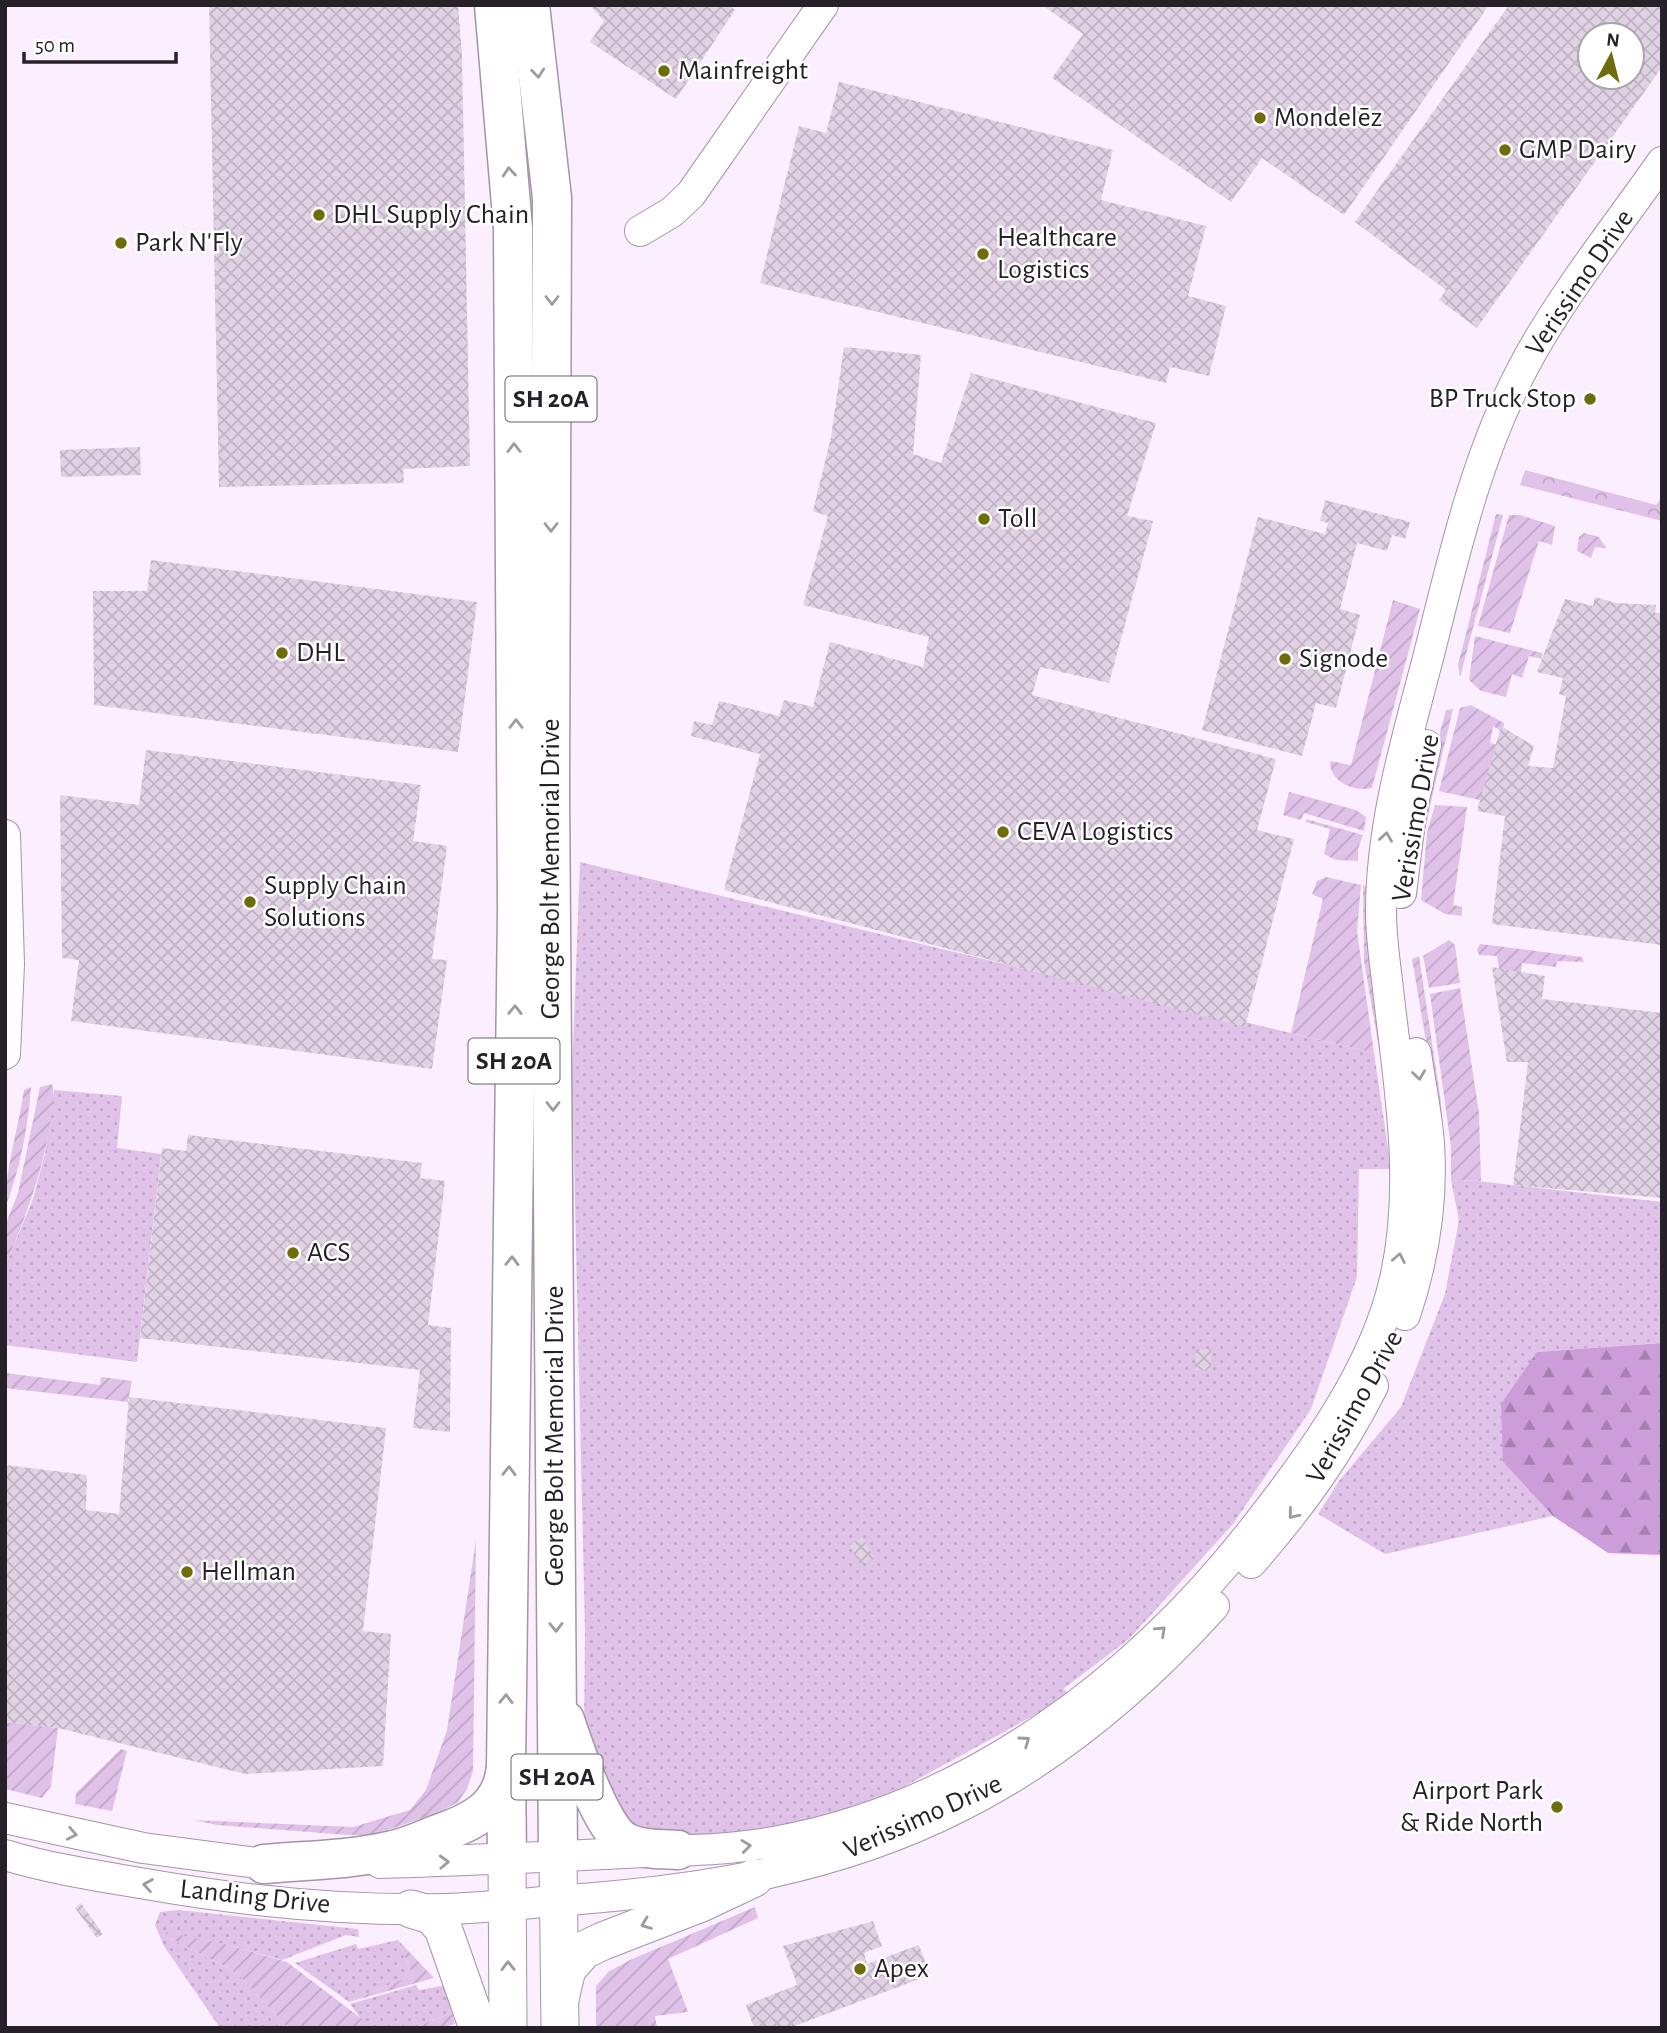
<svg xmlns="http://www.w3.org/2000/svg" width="1667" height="2033" viewBox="0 0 1667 2033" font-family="'Alegreya Sans',sans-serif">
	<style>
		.grass { fill: url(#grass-dots) }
		.forest { fill: url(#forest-firs) }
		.park { fill: url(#park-crowns) }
		.garden { fill: url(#garden-furrows) }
		.building { fill: url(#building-cross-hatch); fill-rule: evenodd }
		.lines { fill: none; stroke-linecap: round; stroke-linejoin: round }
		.minor-casing { stroke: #a395a7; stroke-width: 32 }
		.major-casing { stroke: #a395a7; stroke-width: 39 }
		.highway-casing { stroke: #a395a7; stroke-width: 41 }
		.minor { stroke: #fff; stroke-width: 30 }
		.major { stroke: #fff; stroke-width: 37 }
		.highway { stroke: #fff; stroke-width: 38 }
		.oneway { stroke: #9d9b9e }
		.poi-dot { fill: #6e6c0b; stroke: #fff; stroke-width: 2.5 }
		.labels { text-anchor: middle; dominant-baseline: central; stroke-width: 5; stroke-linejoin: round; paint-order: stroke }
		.shield { fill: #fff; stroke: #676468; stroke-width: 2 }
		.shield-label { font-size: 26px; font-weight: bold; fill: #262128 }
		.poi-label { font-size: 28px; fill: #262128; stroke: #fff; text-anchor: start }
		.street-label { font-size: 28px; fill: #262128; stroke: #fff }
	</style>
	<defs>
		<pattern id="grass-dots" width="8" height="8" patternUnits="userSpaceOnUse" patternTransform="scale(1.75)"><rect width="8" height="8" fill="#e0c2e9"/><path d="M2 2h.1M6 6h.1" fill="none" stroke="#c0a6c8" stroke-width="1.8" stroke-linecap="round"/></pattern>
		<pattern id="forest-firs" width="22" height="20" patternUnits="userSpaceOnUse" patternTransform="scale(1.75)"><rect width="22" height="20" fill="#cd9dda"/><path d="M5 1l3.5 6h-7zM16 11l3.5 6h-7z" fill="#a680b1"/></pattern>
		<pattern id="park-crowns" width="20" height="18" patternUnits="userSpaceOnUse" patternTransform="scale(1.75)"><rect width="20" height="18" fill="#e0c2e9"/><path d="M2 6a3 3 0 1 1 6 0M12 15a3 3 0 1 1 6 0" fill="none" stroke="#c0a6c8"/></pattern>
		<pattern id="garden-furrows" width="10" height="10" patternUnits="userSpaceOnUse" patternTransform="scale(1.75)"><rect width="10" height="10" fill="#e0c2e9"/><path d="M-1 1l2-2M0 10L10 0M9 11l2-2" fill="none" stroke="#c0a6c8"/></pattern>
		<pattern id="building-cross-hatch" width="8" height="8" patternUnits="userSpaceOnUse" patternTransform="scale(1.75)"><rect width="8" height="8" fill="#e0d1e4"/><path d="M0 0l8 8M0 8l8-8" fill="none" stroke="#c0b3c4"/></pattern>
	</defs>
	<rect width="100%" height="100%" fill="#fbeefe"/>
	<g class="grass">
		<polygon points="580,862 1374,1053 1391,1169 1359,1169 1357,1277 1311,1409 1233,1524 1129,1639 1063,1689 1071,1695 849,1817 750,1837 668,1837 615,1817 584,1730 585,1630 572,1075"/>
		<polygon points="54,1090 122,1096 117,1148 161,1154 137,1362 5,1345 5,1267 33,1199 45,1154"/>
		<polygon points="1451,1180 1477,1181 1662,1202 1662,1343 1537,1352 1503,1462 1553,1516 1385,1554 1318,1514 1339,1481 1401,1407 1445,1294 1459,1220"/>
		<polygon points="179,1910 358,1929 359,1937 346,1935 282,1960 225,1944 167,1937 236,1972 288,2028 220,2028 164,1946 155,1925 160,1912"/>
		<polygon points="398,1940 412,1975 349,2002 295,1963 356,1944 358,1949"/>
		<path d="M416 1985 419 1990 441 1986C446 1995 454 2006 446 2015L414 2028H368L350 2004Z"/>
	</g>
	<polygon class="forest" points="1662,1343 1662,1555 1608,1553 1553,1516 1503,1462 1501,1404 1537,1352"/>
	<polygon class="park" points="1525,470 1656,505 1662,496 1662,521 1520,485"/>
	<g class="garden">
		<polygon points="1496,514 1503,515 1460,677 1458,665"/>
		<polygon points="1509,515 1520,515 1555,526 1552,545 1539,541 1510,633 1478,626"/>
		<polygon points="1584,533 1599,537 1606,548 1595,547 1591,558 1577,551 1579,537"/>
		<path d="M1393 600 1420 609 1372 788C1353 792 1330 782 1330 761L1351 765Z"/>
		<polygon points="1475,636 1542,653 1542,659 1529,656 1522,678 1512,674 1506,697 1481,691 1469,680"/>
		<polygon points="1471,705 1504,723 1503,732 1493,726 1490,743 1498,745 1484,801 1439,791 1460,708"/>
		<path d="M1453 709C1439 771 1420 834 1417 898L1408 892 1422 799 1446 710Z"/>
		<polygon points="1289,792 1356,810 1366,817 1364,831 1304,813 1301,820 1283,815"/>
		<polygon points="1435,805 1467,807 1453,905 1462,907 1462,916 1445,914 1421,900 1427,833"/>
		<polygon points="1306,819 1363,835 1358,849 1358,861 1336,860 1324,854 1330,829 1306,822"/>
		<polygon points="1326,877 1361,885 1357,931 1374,1053 1291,1033 1323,899 1312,894 1317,881"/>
		<polygon points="1363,885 1370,889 1388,1058 1381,1060 1364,961"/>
		<polygon points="1449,940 1455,945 1460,983 1429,988 1423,956"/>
		<polygon points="1480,944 1582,957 1584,962 1557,961 1556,967 1522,963 1521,973 1499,969 1497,956 1479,955 1477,949"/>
		<polygon points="1419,956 1441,1102 1445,1169 1440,1168 1429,1059 1412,959"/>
		<polygon points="1460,988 1479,1113 1481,1181 1451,1180 1451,1147 1430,994"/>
		<path d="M52 1084C55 1095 52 1106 51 1117 44 1170 25 1218 5 1267V1226L18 1193 40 1087Z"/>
		<path d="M31 1087C28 1128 20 1170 5 1208 5 1169 18 1130 24 1090Z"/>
		<polygon points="5,1373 100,1385 101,1377 132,1381 128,1402 5,1388"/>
		<polygon points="476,1540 473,1771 467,1789 458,1802 436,1814 372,1835 348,1835 217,1825 194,1820 353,1827 410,1810 426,1790 447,1730"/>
		<polygon points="5,1722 58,1728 51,1786 42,1798 5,1789"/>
		<polygon points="121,1749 127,1751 112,1811 75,1804 76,1793"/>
		<polygon points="755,1907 758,1918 668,1959 688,2012 655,2016 657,2028 596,2028 596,1986 608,1972 630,1960"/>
		<polygon points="166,1932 225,1944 287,1962 362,2019 369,2028 288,2028 236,1972 167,1937"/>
		<polygon points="398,1940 434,1978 349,2002 412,1975"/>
		<path d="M445 1985 455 2024 441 2028H414L446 2015C454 2006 446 1995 441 1986Z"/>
	</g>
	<g class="building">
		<polygon points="209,5 458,5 462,56 470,466 403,469 404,483 219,487"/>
		<polygon points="590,5 729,5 735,10 676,99 590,42 604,21"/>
		<polygon points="1042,5 1489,5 1344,215 1262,158 1231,202 1052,78 1083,34"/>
		<path d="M1509 5H1662V67L1477 328 1439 300 1446 290 1355 222ZM1590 35H1632V77H1590Z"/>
		<polygon points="839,82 1113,150 1101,200 1206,226 1188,296 1226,306 1209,376 1170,367 1166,383 760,283 799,126 826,133"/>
		<polygon points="844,347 921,355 913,454 941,463 971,373 1156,423 1127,516 1153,521 1109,683 1040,667 1032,695 1276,759 1257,830 1294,839 1245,1027 724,890 760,754 691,736 694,721 712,725 719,701 779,716 784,700 813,707 830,642 923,667 929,637 803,605 828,516 813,511 831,437"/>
		<polygon points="140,447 141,475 61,477 60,450"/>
		<polygon points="1325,500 1410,522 1405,539 1392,535 1387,551 1357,543 1340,609 1360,615 1336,708 1316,703 1302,756 1202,730 1258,517 1325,534 1328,523 1320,521"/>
		<polygon points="151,560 477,602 458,752 94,705 93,591 147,591"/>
		<polygon points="1595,597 1616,603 1656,605 1655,613 1662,613 1662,945 1492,924 1505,816 1477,811 1501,726 1534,746 1528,766 1553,768 1566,696 1559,694 1563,678 1537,672 1565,599 1593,606"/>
		<polygon points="146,750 421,785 413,841 447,846 432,959 447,960 432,1069 71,1021 79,960 62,958 60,795 139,805"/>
		<polygon points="1492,967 1545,976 1542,999 1662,1013 1662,1198 1513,1185 1528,1062 1507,1062"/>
		<polygon points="188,1135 422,1163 420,1178 445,1181 428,1325 451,1328 450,1432 413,1428 420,1370 140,1338 162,1148 186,1151"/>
		<polygon points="1196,1349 1211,1349 1211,1371 1195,1370"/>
		<polygon points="129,1397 386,1428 363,1631 391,1634 383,1766 245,1774 58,1728 5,1722 5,1465 87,1475 86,1510 119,1514"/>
		<polygon points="863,1537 874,1558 860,1565 849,1544"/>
		<polygon points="81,1903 103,1934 97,1938 75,1908"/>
		<polygon points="873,1921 882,1946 864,1953 867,1964 919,1945 930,1975 789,2028 754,2028 746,2005 797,1985 783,1946"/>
	</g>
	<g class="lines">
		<defs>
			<g id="minor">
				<polyline points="640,231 672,212 691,194 823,5"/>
				<polyline points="5,835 9,964 5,1054"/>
				<polyline points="1401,893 1411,813 1426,745"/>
				<path d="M1405 1315C1423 1261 1433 1202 1429 1144 1427 1114 1420 1083 1416 1053"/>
				<path d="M1251 1563C1301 1506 1339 1453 1373 1386"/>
				<polyline points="5,1818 143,1848 264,1864 285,1864"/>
				<path d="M5 1855C51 1869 98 1876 146 1884 243 1901 345 1911 445 1909 486 1908 527 1903 568 1900 704 1890 837 1869 959 1807 1057 1758 1141 1687 1214 1606"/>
				<path d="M380 1863C462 1861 544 1857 626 1853 675 1850 725 1851 774 1842 969 1807 1137 1680 1257 1525 1312 1455 1375 1368 1395 1279 1416 1185 1400 1092 1389 998 1386 969 1381 941 1381 912 1381 825 1406 742 1428 658 1453 560 1475 457 1524 366 1561 296 1616 228 1662 162"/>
			</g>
			<g id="major">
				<polyline points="558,1856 560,2028"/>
				<polyline points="507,1859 508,2028"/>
				<polyline points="411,1909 431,1915 443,1928 478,2028"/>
				<polyline points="560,1999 567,1969 584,1950 603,1941 701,1903 754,1878"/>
			</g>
			<g id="highway">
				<polyline points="494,5 513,228 517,911 506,1767 507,1859"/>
				<polyline points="530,5 552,198 550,793 558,1856"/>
				<path d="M565 1720C574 1747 601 1828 624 1841 640 1850 661 1849 678 1850"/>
				<path d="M264 1864C307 1860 351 1860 393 1850 408 1847 423 1840 438 1834 470 1823 500 1809 505 1773"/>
			</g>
		</defs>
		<use href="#minor" class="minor-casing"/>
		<use href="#major" class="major-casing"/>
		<use href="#highway" class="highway-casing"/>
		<use href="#minor" class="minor"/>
		<use href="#major" class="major"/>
		<use href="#highway" class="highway"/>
	</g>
	<defs><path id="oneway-chevron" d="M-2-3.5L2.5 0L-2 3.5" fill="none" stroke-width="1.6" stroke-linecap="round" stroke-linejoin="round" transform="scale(1.75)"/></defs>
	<g class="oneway">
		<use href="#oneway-chevron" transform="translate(538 73) rotate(84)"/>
		<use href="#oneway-chevron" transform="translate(509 172) rotate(-95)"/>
		<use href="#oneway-chevron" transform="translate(552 300) rotate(90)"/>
		<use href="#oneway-chevron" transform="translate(514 448) rotate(-90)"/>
		<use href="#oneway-chevron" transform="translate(551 527) rotate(90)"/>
		<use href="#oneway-chevron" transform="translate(516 724) rotate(-90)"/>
		<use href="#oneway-chevron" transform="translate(1386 837) rotate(-82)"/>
		<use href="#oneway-chevron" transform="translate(515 1010) rotate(-89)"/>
		<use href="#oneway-chevron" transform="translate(1419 1075) rotate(82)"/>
		<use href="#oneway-chevron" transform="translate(553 1106) rotate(90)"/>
		<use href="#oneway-chevron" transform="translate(1399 1258) rotate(-79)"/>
		<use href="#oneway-chevron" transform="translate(512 1261) rotate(-89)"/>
		<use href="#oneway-chevron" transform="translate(509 1471) rotate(-89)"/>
		<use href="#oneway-chevron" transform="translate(1293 1514) rotate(129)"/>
		<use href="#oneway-chevron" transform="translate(556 1627) rotate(89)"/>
		<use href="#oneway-chevron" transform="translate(1161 1631) rotate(-43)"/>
		<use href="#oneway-chevron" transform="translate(506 1699) rotate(-89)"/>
		<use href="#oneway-chevron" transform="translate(1025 1741) rotate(-35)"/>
		<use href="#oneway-chevron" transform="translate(72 1834) rotate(11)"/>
		<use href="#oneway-chevron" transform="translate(746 1846) rotate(-7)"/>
		<use href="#oneway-chevron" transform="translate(444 1862) rotate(-2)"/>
		<use href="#oneway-chevron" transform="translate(148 1885) rotate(-170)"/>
		<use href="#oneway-chevron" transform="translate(646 1924) rotate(159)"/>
		<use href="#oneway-chevron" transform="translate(508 1966) rotate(-91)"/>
	</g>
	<g class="poi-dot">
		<circle cx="664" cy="71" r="7"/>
		<circle cx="1260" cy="118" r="7"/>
		<circle cx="1505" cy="150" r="7"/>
		<circle cx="319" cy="215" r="7"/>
		<circle cx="121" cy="243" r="7"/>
		<circle cx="983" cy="254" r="7"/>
		<circle cx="1590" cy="399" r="7"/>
		<circle cx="984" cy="519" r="7"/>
		<circle cx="282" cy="653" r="7"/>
		<circle cx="1285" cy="659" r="7"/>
		<circle cx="1003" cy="832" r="7"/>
		<circle cx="250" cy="902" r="7"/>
		<circle cx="293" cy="1253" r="7"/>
		<circle cx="187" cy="1572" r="7"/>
		<circle cx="1557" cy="1807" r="7"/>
		<circle cx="860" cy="1969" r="7"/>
	</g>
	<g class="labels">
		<g class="shield">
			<rect x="505.5" y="376.5" width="91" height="45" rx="5"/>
			<rect x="468.5" y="1038.5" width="91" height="45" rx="5"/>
			<rect x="511.5" y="1754.5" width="91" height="45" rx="5"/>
		</g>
		<g class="shield-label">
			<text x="551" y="399">SH 20A</text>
			<text x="514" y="1061">SH 20A</text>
			<text x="557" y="1777">SH 20A</text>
		</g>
		<g class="poi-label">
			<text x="678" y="71">Mainfreight</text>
			<text x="1274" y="118">Mondelēz</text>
			<text x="1519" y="150">GMP Dairy</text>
			<text x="333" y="215">DHL Supply Chain</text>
			<text x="997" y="238">Healthcare<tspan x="997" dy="32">Logistics</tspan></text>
			<text x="135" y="243">Park N'Fly</text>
			<text x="1576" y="399" text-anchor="end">BP Truck Stop</text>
			<text x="998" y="519">Toll</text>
			<text x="296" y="653">DHL</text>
			<text x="1299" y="659">Signode</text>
			<text x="1017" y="832">CEVA Logistics</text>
			<text x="264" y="886">Supply Chain<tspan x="264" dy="32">Solutions</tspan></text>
			<text x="307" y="1253">ACS</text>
			<text x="201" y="1572">Hellman</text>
			<text x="1543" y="1791" text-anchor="end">Airport Park<tspan x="1543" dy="32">&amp; Ride North</tspan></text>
			<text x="874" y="1969">Apex</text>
		</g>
		<g class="street-label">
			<text transform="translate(1580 283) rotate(-56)">Verissimo Drive</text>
			<text transform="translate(1416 818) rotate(-80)">Verissimo Drive</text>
			<text transform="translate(551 869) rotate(-90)">George Bolt Memorial Drive</text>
			<text transform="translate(1355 1407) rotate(-61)">Verissimo Drive</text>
			<text transform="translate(555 1436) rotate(-90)">George Bolt Memorial Drive</text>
			<text transform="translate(923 1817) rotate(-24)">Verissimo Drive</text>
			<text transform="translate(255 1897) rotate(6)">Landing Drive</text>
		</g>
	</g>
	<rect width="1667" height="2033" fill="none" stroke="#262128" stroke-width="14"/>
	<g transform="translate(1611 56) rotate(7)"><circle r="33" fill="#ffffff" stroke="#a8a6a9" stroke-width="2"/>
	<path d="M0-5L12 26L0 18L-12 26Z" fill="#6e6c0b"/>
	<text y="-10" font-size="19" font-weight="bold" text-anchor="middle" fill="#262128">N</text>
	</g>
	<path d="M24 52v10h152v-10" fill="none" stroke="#262128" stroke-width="3.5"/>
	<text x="35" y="52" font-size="21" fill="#262128" stroke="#ffffff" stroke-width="5" paint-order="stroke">50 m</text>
</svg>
